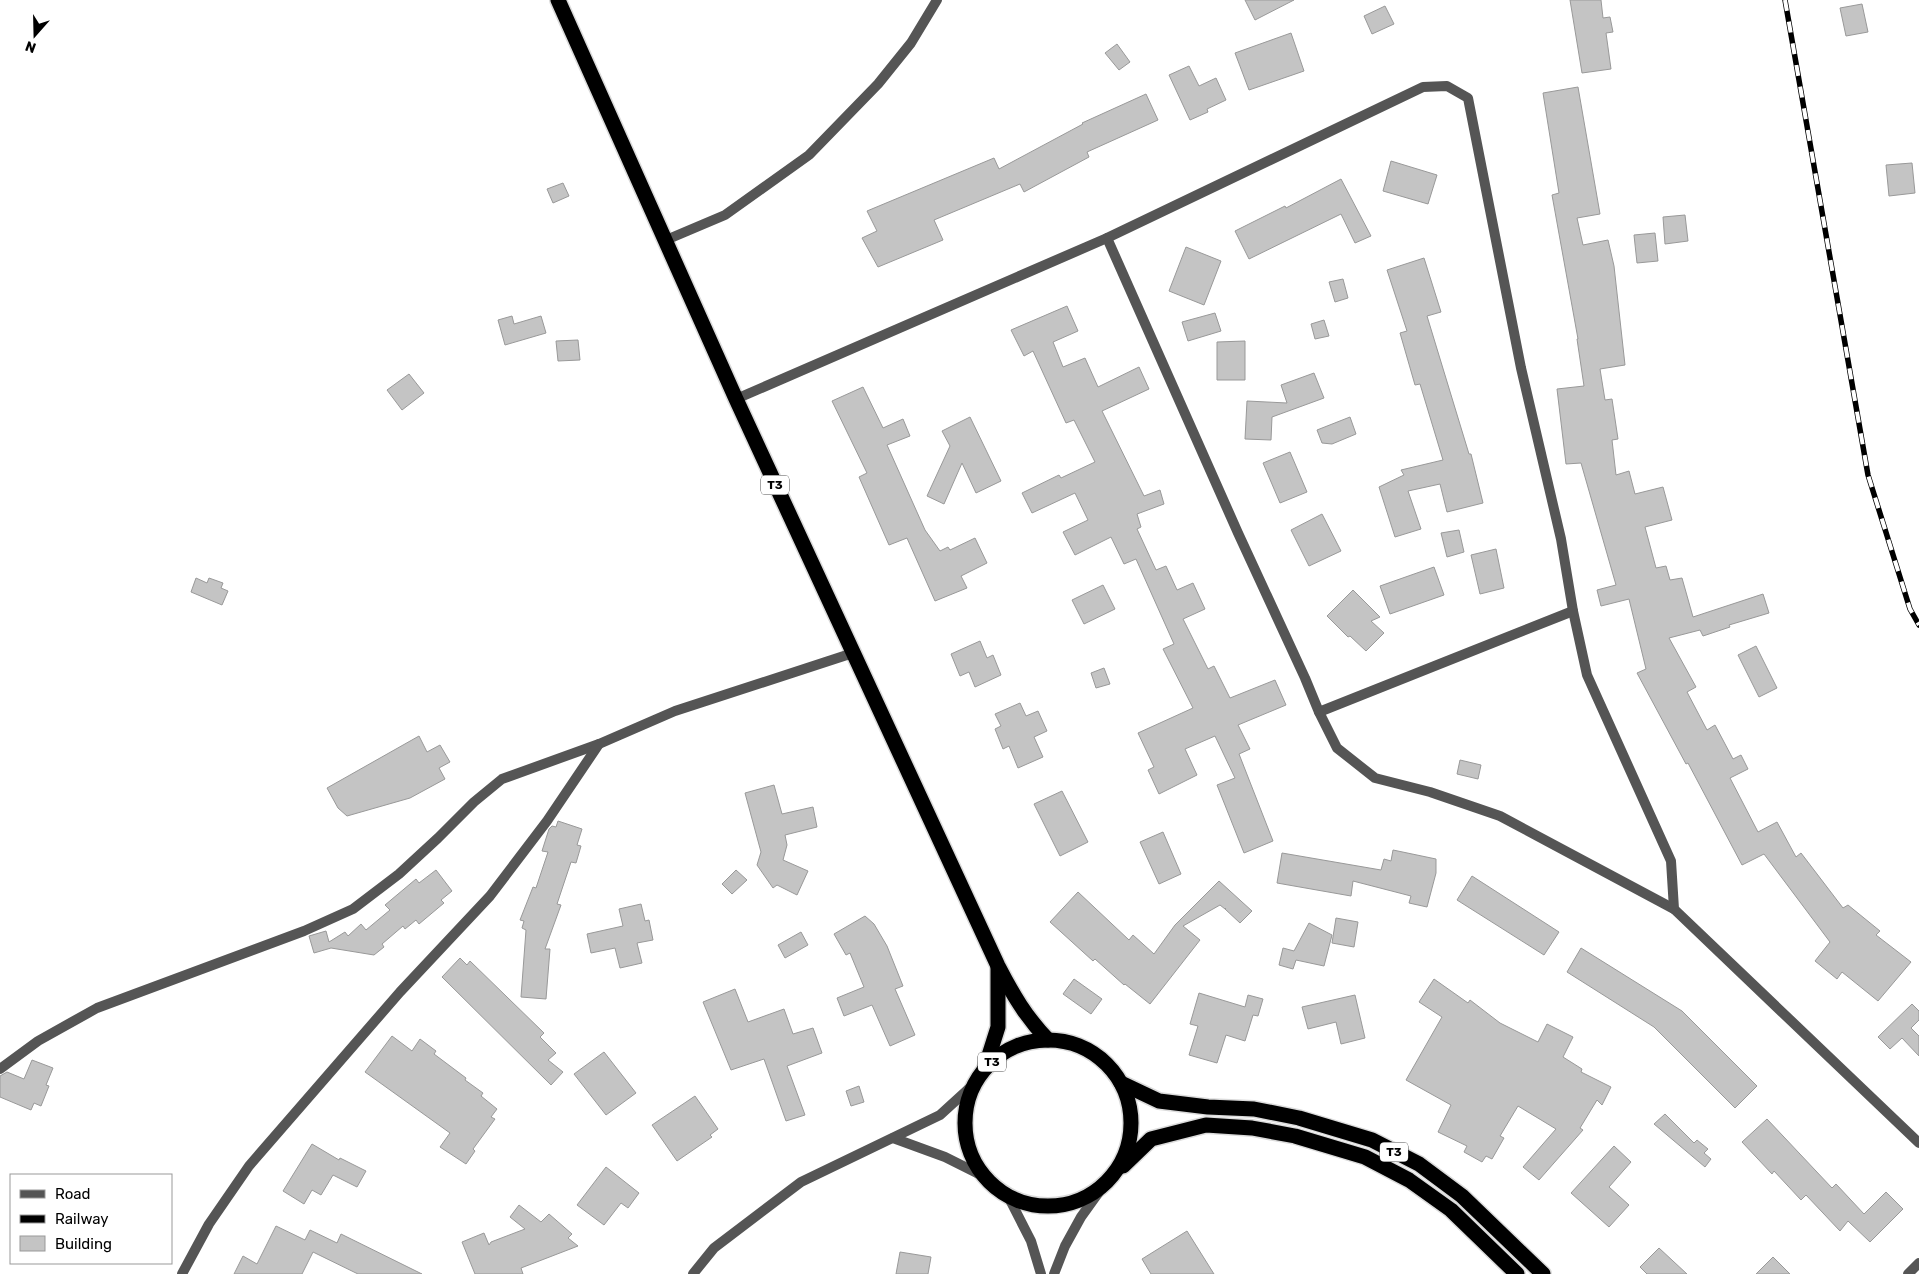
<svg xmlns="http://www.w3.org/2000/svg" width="1919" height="1274" viewBox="0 0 1919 1274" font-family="Rubik,sans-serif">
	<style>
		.building { fill: #c4c4c4; stroke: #999 }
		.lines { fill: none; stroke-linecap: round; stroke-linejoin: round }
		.highway-casing { stroke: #dbdbdb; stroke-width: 18 }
		.street { stroke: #555; stroke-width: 10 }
		.highway { stroke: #000; stroke-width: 15 }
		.rail-casing { stroke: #000; stroke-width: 5.5 }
		.rail { stroke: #fff; stroke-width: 4; stroke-dasharray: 11; stroke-linecap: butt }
		.labels { text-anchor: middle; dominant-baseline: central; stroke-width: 5; stroke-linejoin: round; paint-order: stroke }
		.shield { fill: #fff; stroke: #4c4c4c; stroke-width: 1 }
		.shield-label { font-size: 12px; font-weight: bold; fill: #000 }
	</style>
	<rect width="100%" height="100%" fill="#fff"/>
	<g class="building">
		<polygon points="1245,0 1294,0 1255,20"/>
		<polygon points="1570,0 1601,0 1603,18 1610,17 1613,32 1606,33 1611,69 1582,73"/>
		<polygon points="1862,4 1868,32 1846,36 1840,8"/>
		<polygon points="1385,6 1394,24 1372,34 1364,16"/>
		<polygon points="1291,33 1304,71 1249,90 1235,53"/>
		<polygon points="1117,44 1130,62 1119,70 1105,53"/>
		<polygon points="1189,66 1199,86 1216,78 1226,100 1207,109 1208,112 1190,120 1169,75"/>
		<polygon points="1578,87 1600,214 1577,218 1583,245 1608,240 1614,266 1625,365 1600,369 1605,400 1612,399 1618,439 1612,440 1616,475 1629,471 1635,494 1663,487 1672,520 1645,527 1656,568 1666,566 1670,580 1682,578 1693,617 1763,594 1769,613 1729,625 1730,627 1703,636 1700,630 1669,638 1696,687 1687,692 1707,730 1715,725 1733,759 1741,755 1748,769 1730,778 1758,832 1777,822 1796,857 1801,853 1843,908 1848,905 1880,931 1876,935 1911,962 1878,1001 1842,972 1837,979 1815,961 1830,942 1764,854 1742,865 1688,763 1686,764 1637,673 1646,669 1629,599 1601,606 1597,590 1616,585 1581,463 1566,464 1557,389 1584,386 1577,339 1578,339 1552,195 1559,193 1543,93"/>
		<polygon points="1146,94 1158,120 1087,152 1089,157 1024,192 1020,184 934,220 943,240 878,267 862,238 877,231 867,211 994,158 999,169 1083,124 1082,123"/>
		<polygon points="1391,161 1437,175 1428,204 1383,191"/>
		<polygon points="1912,163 1915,193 1889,196 1886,165"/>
		<polygon points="1341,179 1371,236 1355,243 1341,214 1249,259 1235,231 1285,206 1286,208"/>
		<polygon points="563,183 569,196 553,203 547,189"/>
		<polygon points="1685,215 1688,241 1665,244 1663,217"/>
		<polygon points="1655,233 1658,261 1637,263 1634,235"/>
		<polygon points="1186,247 1221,261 1204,305 1169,291"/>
		<polygon points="1424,258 1441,312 1427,316 1469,454 1471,454 1483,503 1447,512 1440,484 1408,491 1421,529 1395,537 1379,487 1404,475 1401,470 1443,460 1420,384 1415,385 1400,333 1407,331 1387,270"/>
		<polygon points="1343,279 1348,298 1335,302 1329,282"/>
		<polygon points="1067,306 1078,331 1053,342 1063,367 1085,358 1098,387 1139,367 1149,389 1102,411 1144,496 1160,490 1164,504 1137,514 1141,527 1137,529 1156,570 1166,566 1177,590 1193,583 1205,609 1183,619 1208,669 1214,666 1230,698 1275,680 1286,705 1238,725 1250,749 1239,754 1273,841 1244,853 1217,785 1235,778 1215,736 1185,749 1197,775 1159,794 1148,770 1154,767 1138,733 1193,708 1163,649 1174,644 1136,559 1124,564 1111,537 1075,555 1063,532 1088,520 1075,493 1032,513 1022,493 1059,475 1061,478 1095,462 1074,420 1066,423 1033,351 1024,356 1011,330"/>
		<polygon points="1215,313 1221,331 1188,341 1182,322"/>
		<polygon points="512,316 514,324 541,316 546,333 505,345 498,320"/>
		<polygon points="1324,320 1329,336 1315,339 1311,324"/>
		<polygon points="578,340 580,360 558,361 556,341"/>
		<polygon points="1245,341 1245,380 1217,380 1217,342"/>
		<polygon points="1314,373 1324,398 1272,417 1271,440 1245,439 1247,401 1287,403 1281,385"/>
		<polygon points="409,374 424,393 402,410 387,390"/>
		<polygon points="863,387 883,428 903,419 910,436 887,445 925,530 940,551 948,547 950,550 975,538 987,563 961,576 967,588 935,601 907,538 889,545 859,477 867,473 832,401"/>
		<polygon points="970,417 1001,481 976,493 962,463 944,504 927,496 950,446 942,431"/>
		<polygon points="1350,417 1356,434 1332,444 1322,443 1317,430"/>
		<polygon points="1290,452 1307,492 1280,503 1263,463"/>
		<polygon points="1322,514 1341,551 1309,566 1291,530"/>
		<polygon points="1459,530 1464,552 1447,557 1441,533"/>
		<polygon points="1496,549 1504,588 1480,594 1471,555"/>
		<polygon points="1434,567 1444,595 1390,614 1380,586"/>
		<polygon points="196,578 207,583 209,578 223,583 221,588 228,591 222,605 191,592"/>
		<polygon points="1103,585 1115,609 1084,624 1072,600"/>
		<polygon points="1353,590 1380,617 1371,621 1384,633 1366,651 1350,636 1348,637 1327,616"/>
		<polygon points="980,641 987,658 993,655 1001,675 975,687 969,672 960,676 951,654"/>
		<polygon points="1756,646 1777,688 1759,697 1738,655"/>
		<polygon points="1104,668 1110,684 1096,688 1091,673"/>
		<polygon points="1020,703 1026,716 1038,711 1047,731 1034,737 1043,757 1018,768 1009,746 1003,749 995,729 1001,726 995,714"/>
		<polygon points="419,736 427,752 440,745 450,762 439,768 445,779 410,798 347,816 338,808 327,788"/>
		<polygon points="1460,760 1481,765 1478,779 1457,774"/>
		<polygon points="774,785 782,814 813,807 817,827 785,835 787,845 783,860 808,871 797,895 777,885 773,888 757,865 761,852 745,793"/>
		<polygon points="1062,791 1088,842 1060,856 1034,804"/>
		<polygon points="558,821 582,829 577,845 581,846 576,863 571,862 557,904 561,905 545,949 550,949 546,999 521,997 526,930 522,928 524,921 520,920 533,887 536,888 548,852 542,851 549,829 552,826 556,827"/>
		<polygon points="1163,832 1181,874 1159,884 1140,842"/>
		<polygon points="1393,850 1436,859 1436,873 1427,907 1409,903 1411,896 1353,881 1351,896 1277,883 1282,853 1381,870 1384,859 1391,861"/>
		<polygon points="436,870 452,891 441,900 444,903 419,924 416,920 405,929 403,926 382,944 384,947 374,955 331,948 314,953 309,936 326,931 329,942 345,932 348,936 361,924 366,930 390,910 385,905 416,879 419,883"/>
		<polygon points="736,870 747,880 732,894 722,884"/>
		<polygon points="1472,876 1559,932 1544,955 1457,900"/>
		<polygon points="1219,881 1252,911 1240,923 1225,909 1226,908 1225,909 1220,905 1183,926 1200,940 1150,1004 1125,984 1124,985 1095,959 1093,961 1050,922 1078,892 1129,940 1133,935 1154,954 1175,925"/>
		<polygon points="641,904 645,921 649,920 653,940 637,943 642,963 620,968 615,948 591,953 587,934 623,926 619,909"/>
		<polygon points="865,916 874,924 887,946 903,986 895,989 915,1035 890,1046 872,1005 844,1016 837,998 864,987 850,953 846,955 834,934"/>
		<polygon points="1336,918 1358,922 1354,947 1332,943"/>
		<polygon points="1309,923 1332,935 1324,966 1296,960 1293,969 1279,965 1283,948 1294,951"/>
		<polygon points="801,932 808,945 785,958 778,945"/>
		<polygon points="1581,948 1682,1011 1757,1086 1735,1108 1654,1027 1567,972"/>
		<polygon points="460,958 467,965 470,961 544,1033 540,1037 556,1053 548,1060 563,1072 551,1085 442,977"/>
		<polygon points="1074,979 1102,999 1091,1014 1063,994"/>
		<polygon points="1434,979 1468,1003 1470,1000 1500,1023 1538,1042 1547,1024 1573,1037 1563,1057 1582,1069 1581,1072 1611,1087 1602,1105 1597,1100 1580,1128 1583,1130 1539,1180 1523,1167 1556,1129 1518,1106 1500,1136 1504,1138 1492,1159 1486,1156 1482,1162 1464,1152 1467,1146 1438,1132 1451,1105 1406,1080 1442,1017 1419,1002"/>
		<polygon points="735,989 748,1022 784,1009 793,1034 813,1028 822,1053 787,1066 805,1115 786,1121 764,1059 731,1070 703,1002"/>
		<polygon points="1199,993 1245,1007 1248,995 1263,999 1258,1016 1253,1015 1245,1041 1226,1035 1217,1063 1189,1055 1198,1026 1190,1024"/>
		<polygon points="1355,995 1365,1038 1341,1044 1336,1022 1308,1029 1302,1007"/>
		<polygon points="1912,1004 1919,1011 1919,1020 1911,1028 1919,1036 1919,1056 1902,1038 1890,1049 1878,1037"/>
		<polygon points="392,1036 412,1051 420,1039 436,1051 434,1054 466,1078 465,1080 483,1093 481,1096 497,1109 491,1117 495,1119 473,1149 475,1151 466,1164 440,1147 450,1133 365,1072"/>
		<polygon points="604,1052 636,1093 606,1115 574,1074"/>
		<polygon points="32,1060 53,1068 46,1085 49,1086 41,1106 34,1103 31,1110 0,1097 0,1076 7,1072 24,1079"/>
		<polygon points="859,1086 864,1102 851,1106 846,1091"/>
		<polygon points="695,1096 718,1129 710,1135 712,1137 677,1161 652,1125"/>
		<polygon points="1665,1114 1694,1143 1697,1140 1708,1149 1704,1153 1711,1159 1705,1167 1654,1124"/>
		<polygon points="1767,1119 1832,1188 1836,1184 1864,1214 1886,1192 1903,1209 1870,1242 1848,1221 1840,1231 1806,1195 1801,1200 1774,1171 1772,1174 1742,1142"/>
		<polygon points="312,1144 339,1160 340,1158 366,1171 357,1187 333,1175 321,1195 312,1190 304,1204 283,1191"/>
		<polygon points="1614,1146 1631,1162 1609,1187 1629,1205 1609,1227 1571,1193"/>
		<polygon points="606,1167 639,1193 628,1208 621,1203 604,1225 577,1205"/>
		<polygon points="519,1205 541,1222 549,1214 572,1234 568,1238 578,1246 521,1268 523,1274 475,1274 462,1242 484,1233 489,1245 491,1242 525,1229 510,1217"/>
		<polygon points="276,1226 305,1240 310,1230 337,1243 341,1234 422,1274 358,1274 313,1252 302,1274 234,1274 243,1256 257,1264"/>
		<polygon points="1187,1231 1214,1274 1151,1274 1142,1259"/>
		<polygon points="1659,1248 1687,1274 1647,1274 1640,1267"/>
		<polygon points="900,1252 931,1257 928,1274 896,1274"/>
		<polygon points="1773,1257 1790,1274 1756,1274"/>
	</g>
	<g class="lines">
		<defs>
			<g id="highway">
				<path d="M558 0 736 399 998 966C1013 995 1026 1017 1048 1040"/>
				<circle cx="1048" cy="1123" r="83"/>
				<polyline points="985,1068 998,1027 998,968"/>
				<polyline points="1121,1083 1159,1101 1208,1107 1254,1109 1299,1118 1372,1140 1419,1164 1462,1196 1543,1274"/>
				<polyline points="1123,1166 1151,1139 1206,1125 1252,1128 1295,1136 1365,1157 1409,1180 1451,1210 1517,1274"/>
			</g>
		</defs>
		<use href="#highway" class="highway-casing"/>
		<g class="street">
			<polyline points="1107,238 1238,533 1305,678 1319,712 1337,748 1375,778 1430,792 1500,816 1674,909"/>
			<polyline points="666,240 725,215 809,155 878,84 911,43 937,0"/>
			<polyline points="736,399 1107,238 1423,87 1447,86 1468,98 1521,368 1561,539 1573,611 1587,675 1671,861 1674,909 1919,1143"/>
			<polyline points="1319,712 1573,611"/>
			<polyline points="0,1069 38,1041 97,1008 304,931 353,909 399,874 438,838 474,802 502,779 599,744"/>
			<polyline points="893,1138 945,1157 985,1177"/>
			<polyline points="1008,1196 1031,1241 1041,1274"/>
			<polyline points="182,1274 209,1224 249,1166 400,992 490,896 547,821 599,744 675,711 853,653"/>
			<polyline points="693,1274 714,1248 801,1182 940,1115 974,1084"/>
			<polyline points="1054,1274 1065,1246 1081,1217 1104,1185"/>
			<polyline points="1908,1274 1919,1263"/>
		</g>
		<use href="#highway" class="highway"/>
		<defs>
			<polyline id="rail" points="1785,0 1868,475 1910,609 1919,625"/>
		</defs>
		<use href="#rail" class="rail-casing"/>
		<use href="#rail" class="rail"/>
	</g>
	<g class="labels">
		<g class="shield">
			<rect x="761" y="475.5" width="28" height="19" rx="4"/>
			<rect x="978" y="1052.5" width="28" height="19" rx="4"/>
			<rect x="1380" y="1142.5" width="28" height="19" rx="4"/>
		</g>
		<g class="shield-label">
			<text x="775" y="485">T3</text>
			<text x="992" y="1062">T3</text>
			<text x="1394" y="1152">T3</text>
		</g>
	</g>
	<rect x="10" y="1174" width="162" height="90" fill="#ffffff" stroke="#999999"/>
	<rect x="20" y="1190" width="25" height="8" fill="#555555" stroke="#999999"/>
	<text x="55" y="1199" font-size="15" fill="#000000">Road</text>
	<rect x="20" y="1215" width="25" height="8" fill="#000000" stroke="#999999"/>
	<text x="55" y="1224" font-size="15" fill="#000000">Railway</text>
	<rect x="20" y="1236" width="25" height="15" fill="#c4c4c4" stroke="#999999"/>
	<text x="55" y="1249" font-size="15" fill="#000000">Building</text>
	<g transform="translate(35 35) rotate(200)" stroke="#ffffff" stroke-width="4" paint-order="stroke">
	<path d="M0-4L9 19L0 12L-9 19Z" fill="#000000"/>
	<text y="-8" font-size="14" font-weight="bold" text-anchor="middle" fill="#000000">N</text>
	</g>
</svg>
